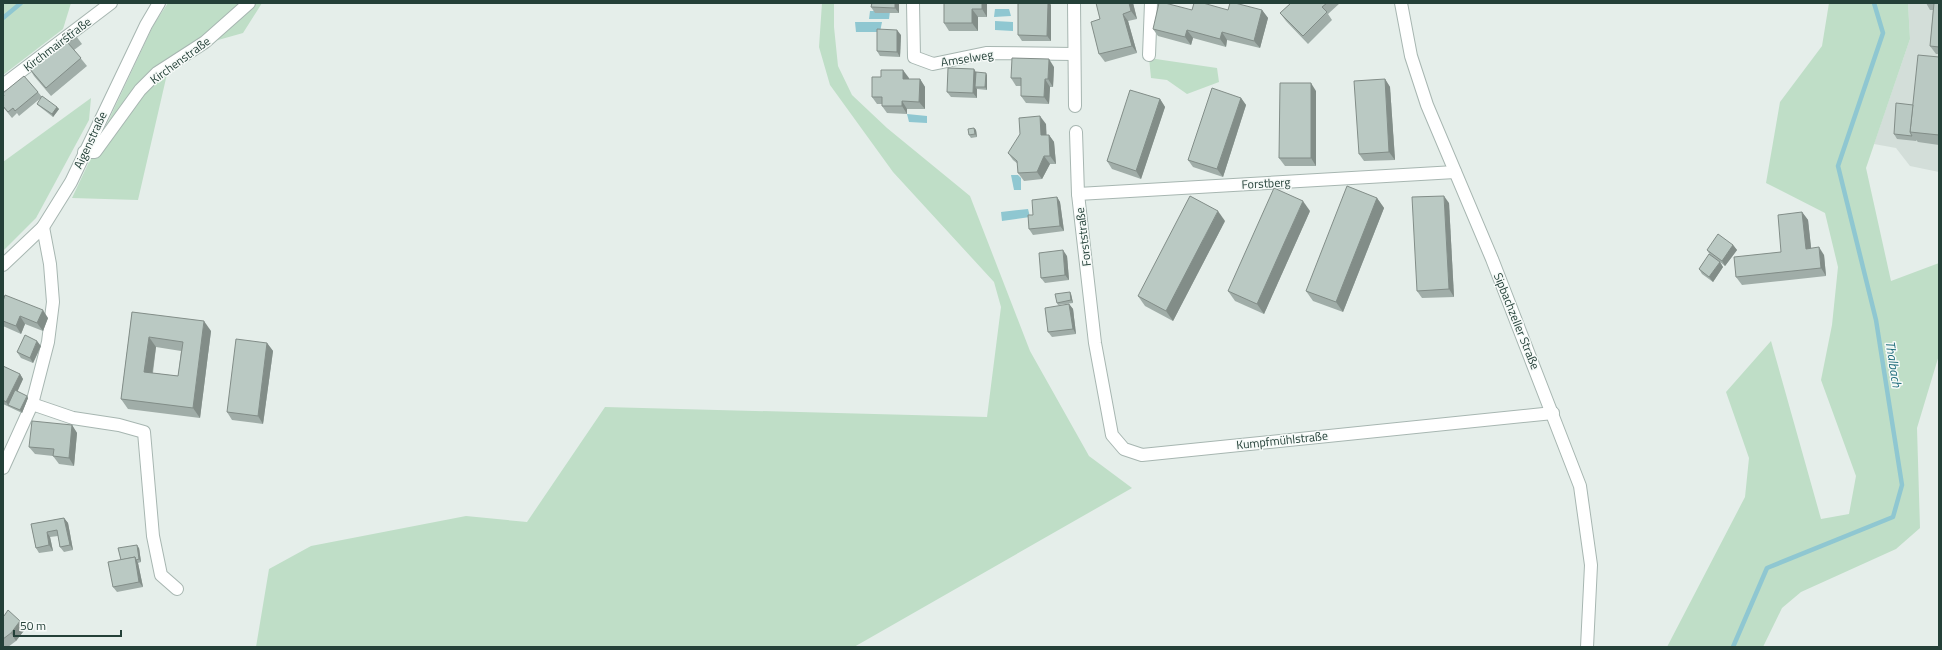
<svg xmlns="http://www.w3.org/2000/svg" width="1942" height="650" viewBox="0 0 1942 650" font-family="'Titillium Web',sans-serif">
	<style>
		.built { fill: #d3ded9 }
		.green { fill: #bfdec7 }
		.water { fill: #8fc7d1 }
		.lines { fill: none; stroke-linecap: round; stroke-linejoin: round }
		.stream { stroke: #8fc7d1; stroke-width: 4.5 }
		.minor-casing { stroke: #a7b6b1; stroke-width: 14 }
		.tertiary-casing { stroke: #a7b6b1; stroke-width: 14 }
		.minor { stroke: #fff; stroke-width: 12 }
		.tertiary { stroke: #fff; stroke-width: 12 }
		.wall { fill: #a0ada8; fill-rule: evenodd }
		.shaded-wall { fill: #828d88 }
		.building { fill: #bac9c3; stroke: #828d88; fill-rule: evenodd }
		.labels { text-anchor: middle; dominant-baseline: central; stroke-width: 3; stroke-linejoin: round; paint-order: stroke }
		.street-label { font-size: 12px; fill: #244038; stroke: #f6faf8 }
		.water-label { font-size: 13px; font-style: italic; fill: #1f6c7b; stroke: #f6faf8 }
	</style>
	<rect width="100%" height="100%" fill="#e5eeea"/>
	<polygon class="built" points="1908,3 1939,3 1939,172 1910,166 1896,148 1874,144 1910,39"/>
	<g class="green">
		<polygon points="3,3 71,3 63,29 3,75"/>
		<polygon points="168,3 262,3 243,33 211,42 167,74 138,200 72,198 154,24"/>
		<polygon points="822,3 834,3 834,27 838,66 852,95 887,128 970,196 1030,351 1089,456 1132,488 854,647 256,647 269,569 311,546 466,516 527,522 605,407 987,417 1001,307 994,282 893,172 830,85 819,47"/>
		<polygon points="1829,3 1908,3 1910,39 1866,168 1891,281 1939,263 1939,355 1917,428 1920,528 1896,549 1801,592 1782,608 1763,647 1667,647 1745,497 1749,458 1726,392 1771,341 1821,519 1849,514 1856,476 1821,380 1832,325 1838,267 1825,213 1766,183 1780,102 1822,46"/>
		<polygon points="1149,58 1217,68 1219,82 1187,94 1167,80 1151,78"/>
		<polygon points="91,98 89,120 36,218 3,251 3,162"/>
	</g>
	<g class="water">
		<polygon points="995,9 1009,9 1011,16 994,17"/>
		<polygon points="870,11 890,11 889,19 869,19"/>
		<polygon points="995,21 1013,22 1013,31 995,30"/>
		<polygon points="855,22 882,22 880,32 856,32"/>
		<polygon points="907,114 927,116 927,123 909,122"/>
		<polygon points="1011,175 1018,175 1021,178 1021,190 1014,190"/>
		<polygon points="1028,209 1030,217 1002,221 1001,212"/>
	</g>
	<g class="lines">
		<g class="stream">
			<polyline points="3,18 21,3"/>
			<polyline points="1733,647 1767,568 1893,517 1902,485 1876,320 1838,166 1883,33 1874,3"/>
		</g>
		<defs>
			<g id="minor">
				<polyline points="913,3 914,57 933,64 986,53 1074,54"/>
				<polyline points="1074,3 1075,106"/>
				<polyline points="1401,3 1411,56 1427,105 1492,259 1580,486 1591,565 1587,647"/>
				<polyline points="1149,55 1151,3"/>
				<polyline points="3,85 111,3"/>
				<polyline points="1076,132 1078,194 1095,343 1112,435 1124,449 1142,455 1553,413"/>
				<polyline points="84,152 95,152 140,90 157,73 205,42 249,3"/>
				<polyline points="1078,194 1455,172"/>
				<polyline points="32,404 73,418 119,425 144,432 153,536 161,575 177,589"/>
				<polyline points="3,468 32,404 48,342 53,302 50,264 43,227"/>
			</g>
			<polyline id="tertiary" points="3,265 43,227 71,182 146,25 159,3"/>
		</defs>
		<use href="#minor" class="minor-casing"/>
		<use href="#tertiary" class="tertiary-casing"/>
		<use href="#minor" class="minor"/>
		<use href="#tertiary" class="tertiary"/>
	</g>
	<g class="wall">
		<polygon points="866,3 899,3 899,13 875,13 871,7 872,3"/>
		<polygon points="944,3 987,3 987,17 978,17 978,31 949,31 944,23"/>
		<polygon points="1133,3 1137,19 1128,21 1137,53 1105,62 1099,54 1100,19"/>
		<polygon points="1291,3 1340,3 1328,14 1332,20 1308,44 1286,21 1280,13"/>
		<polygon points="1926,3 1939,3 1939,54 1936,54 1930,46 1933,10 1930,10"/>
		<polygon points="1051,5 1051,41 1022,41 1018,35"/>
		<polygon points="1192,10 1262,10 1268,18 1260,48 1227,40 1226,47 1193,38 1191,45 1158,36 1153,29"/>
		<polygon points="62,35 76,36 82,44 74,50 87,66 51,96 34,76 29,68 64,39"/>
		<polygon points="901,35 900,57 880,56 877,51"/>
		<polygon points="1939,57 1939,145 1918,142 1916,140 1916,141 1897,139 1894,134 1913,105"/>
		<polygon points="1054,67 1053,87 1050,87 1049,104 1026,103 1021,96 1021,86 1016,86 1011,78"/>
		<polygon points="976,72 987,75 987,90 977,89 977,98 951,97 947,92"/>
		<polygon points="909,78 909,79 920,79 925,87 925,109 907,109 907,114 887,113 882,106 882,104 877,104 872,97"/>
		<polygon points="1385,79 1390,87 1395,160 1364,161 1359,154"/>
		<polygon points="1316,91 1316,166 1285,166 1279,158"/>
		<polygon points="38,92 42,97 19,116 17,113 12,118 3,107 3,93"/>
		<polygon points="1241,98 1246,105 1223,177 1193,167 1188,160"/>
		<polygon points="1160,99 1165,107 1141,179 1112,169 1107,161"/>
		<polygon points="37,104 57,107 59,109 53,117 39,106"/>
		<polygon points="1046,124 1046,135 1049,135 1054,142 1056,164 1050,164 1042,179 1024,181 1018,173 1018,164 1013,160 1008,153"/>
		<polygon points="974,128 976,130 977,137 971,138 969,135"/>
		<polygon points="1057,197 1060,202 1064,231 1033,235 1029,229 1033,215"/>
		<polygon points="1377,198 1384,208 1343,312 1313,301 1306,291"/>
		<polygon points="1449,203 1454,297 1422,298 1417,291"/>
		<polygon points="1310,211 1264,314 1235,301 1228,291"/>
		<polygon points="1802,212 1808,220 1811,248 1824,255 1826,276 1742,285 1736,277 1781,252"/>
		<polygon points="1225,221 1173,321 1145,306 1138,296"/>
		<polygon points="1733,245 1737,250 1725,266 1720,262 1723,267 1713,282 1702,274 1699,269 1710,255 1707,250"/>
		<polygon points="1067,256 1069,280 1045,283 1041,278"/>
		<polygon points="1070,292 1071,294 1073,303 1058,305 1057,303"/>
		<polygon points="3,301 48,318 43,331 25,324 21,334 3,326"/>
		<polygon points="1069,304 1073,309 1076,334 1052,337 1048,332"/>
		<path d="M132 312 211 331 200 418 128 409 121 399ZM156 347 181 351 178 376 153 373Z"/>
		<polygon points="267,343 273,351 263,424 232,420 227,412"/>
		<polygon points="41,346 33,363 21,358 17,352"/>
		<polygon points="3,366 20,374 23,379 17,391 28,398 22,413 3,404"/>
		<polygon points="72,425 77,433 74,466 59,464 53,456 35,454 29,447"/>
		<polygon points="64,518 68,523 73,550 64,552 60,547 58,536 50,537 53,551 39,553 36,548 31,524"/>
		<polygon points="139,548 141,562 138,563 143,587 117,592 113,587 121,560"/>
		<polygon points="3,616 26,628 16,641 8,647 3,647"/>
	</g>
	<g class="shaded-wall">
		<polygon points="895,3 899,3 899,13 895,8"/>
		<polygon points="982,3 987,3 987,17 982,9"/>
		<polygon points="1048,3 1050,3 1051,5 1051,41 1047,36"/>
		<polygon points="1129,3 1133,3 1137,19 1131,11"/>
		<polygon points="972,9 978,17 978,31 972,23"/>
		<polygon points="1262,10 1268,18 1260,48 1254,41"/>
		<polygon points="1123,14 1128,21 1137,53 1132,46"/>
		<polygon points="897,30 901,35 900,57 897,52"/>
		<polygon points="1187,30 1193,38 1191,45 1185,37"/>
		<polygon points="1222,32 1227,40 1226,47 1220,39"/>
		<polygon points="1049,59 1054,67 1053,87 1048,79"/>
		<polygon points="974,69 978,75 975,87 977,89 977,98 973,93"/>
		<polygon points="903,70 909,78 909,87 903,79"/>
		<polygon points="986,73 987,75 987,90 985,87"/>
		<polygon points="920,79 925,87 925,109 919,102"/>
		<polygon points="1045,79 1050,87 1049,104 1044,97"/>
		<polygon points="1385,79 1390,87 1395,160 1389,152"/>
		<polygon points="1311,83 1316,91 1316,166 1311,158"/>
		<polygon points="1241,98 1246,105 1223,177 1217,169"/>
		<polygon points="1160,99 1165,107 1141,179 1136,171"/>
		<polygon points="902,101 907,109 907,114 902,106"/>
		<polygon points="57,107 59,109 53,117 52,114"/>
		<polygon points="1040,116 1046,124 1047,143 1041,135"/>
		<polygon points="974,128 976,130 977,137 975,134"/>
		<polygon points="1049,135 1054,142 1056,164 1050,156"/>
		<polygon points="1044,156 1050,164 1042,179 1037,172"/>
		<polygon points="1444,196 1449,203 1454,297 1449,289"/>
		<polygon points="1057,197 1060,202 1064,231 1060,226"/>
		<polygon points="1377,198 1384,208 1343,312 1336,302"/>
		<polygon points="1303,201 1310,211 1264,314 1257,304"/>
		<polygon points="1218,211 1225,221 1173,321 1166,311"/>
		<polygon points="1802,212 1808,220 1812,256 1806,249"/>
		<polygon points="1733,245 1737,250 1725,266 1722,261"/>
		<polygon points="1819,247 1824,255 1826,276 1821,268"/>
		<polygon points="1063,250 1067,256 1069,280 1065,275"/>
		<polygon points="1720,262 1723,267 1713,282 1709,277"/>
		<polygon points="1070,292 1071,294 1073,303 1071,300"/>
		<polygon points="1069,304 1073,309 1076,334 1073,329"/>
		<polygon points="43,310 48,318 43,331 37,323"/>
		<polygon points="20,316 25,324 21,334 16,326"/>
		<polygon points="204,321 211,331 200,418 193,408"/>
		<polygon points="149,337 156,347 151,382 144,372"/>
		<polygon points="37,341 41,346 33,363 30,358"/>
		<polygon points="267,343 273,351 263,424 258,416"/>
		<polygon points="20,374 23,379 11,406 8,405 6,402"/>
		<polygon points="27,396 28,398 22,413 20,410"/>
		<polygon points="72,425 77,433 74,466 69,458"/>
		<polygon points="64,518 68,523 73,550 70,545"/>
		<polygon points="47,532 50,537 53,551 49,545"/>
		<polygon points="137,545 139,548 141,562 139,559"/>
		<polygon points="135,557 138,563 143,587 139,582"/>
		<polygon points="20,621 26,628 16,641 11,633"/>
	</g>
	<g class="building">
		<polygon points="872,3 895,3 895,8 871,7"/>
		<polygon points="944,3 982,3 982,9 972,9 972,23 944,23"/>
		<polygon points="1018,3 1048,3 1047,36 1018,35"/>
		<polygon points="1096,3 1129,3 1131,11 1123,14 1132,46 1099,54 1091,22 1100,19"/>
		<polygon points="1159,3 1165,3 1192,10 1194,3 1203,3 1228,10 1230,3 1235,3 1262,10 1254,41 1222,32 1220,39 1187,30 1185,37 1153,29"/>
		<polygon points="1291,3 1327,3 1322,7 1327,12 1303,36 1280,13"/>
		<polygon points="1934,3 1939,3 1939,47 1930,46"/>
		<polygon points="70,29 76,36 68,43 81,58 46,88 29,68 65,38 62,35"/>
		<polygon points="877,29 897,30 897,52 877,51"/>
		<polygon points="1918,55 1939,57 1939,135 1910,132"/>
		<polygon points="1012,58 1049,59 1048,79 1045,79 1044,97 1021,96 1021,78 1011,78"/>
		<polygon points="948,68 974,69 973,93 947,92"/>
		<polygon points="881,70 903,70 903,79 920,79 919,102 902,101 902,106 882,106 882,97 872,97 872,77 881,77"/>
		<polygon points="976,72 986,73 985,87 975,87"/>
		<polygon points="24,76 38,92 15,111 13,108 8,112 3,106 3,97 4,96 3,93"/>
		<polygon points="1385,79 1389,152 1359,154 1354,81"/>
		<polygon points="1280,83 1311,83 1311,158 1279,158"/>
		<polygon points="1212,88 1241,98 1217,169 1188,160"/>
		<polygon points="1130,90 1160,99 1136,171 1107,161"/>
		<polygon points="42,96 57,107 52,114 37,104"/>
		<polygon points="1896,103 1913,105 1910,132 1912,136 1894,134"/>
		<polygon points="1040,116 1041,135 1049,135 1050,156 1044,156 1037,172 1018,173 1017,161 1008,153 1020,134 1019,118"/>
		<polygon points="974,128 975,134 969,135 968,129"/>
		<polygon points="1347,186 1377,198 1336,302 1306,291"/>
		<polygon points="1274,188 1303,201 1257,304 1228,291"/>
		<polygon points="1190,196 1218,211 1166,311 1138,296"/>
		<polygon points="1444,196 1449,289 1417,291 1412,197"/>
		<polygon points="1057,197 1060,226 1029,229 1028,215 1033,215 1032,200"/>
		<polygon points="1802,212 1806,249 1819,247 1821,268 1736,277 1734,257 1781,252 1778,215"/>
		<polygon points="1718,234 1733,245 1722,261 1707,250"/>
		<polygon points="1063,250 1065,275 1041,278 1039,253"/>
		<polygon points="1709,254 1720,262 1709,277 1699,269"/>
		<polygon points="1070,292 1071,300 1057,303 1055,294"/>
		<polygon points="5,295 43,310 37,323 20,316 16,326 3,321 3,301"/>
		<polygon points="1069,304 1073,329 1048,332 1045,308"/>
		<path d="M132 312 204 321 193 408 121 399ZM149 337 183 342 178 376 144 372Z"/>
		<polygon points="25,335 37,341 30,358 17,352"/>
		<polygon points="236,339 267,343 258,416 227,412"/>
		<polygon points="3,366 20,374 6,402 3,400"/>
		<polygon points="15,390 27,396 20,410 8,405"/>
		<polygon points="32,421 72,425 69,458 53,456 54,449 29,447"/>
		<polygon points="64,518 70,545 60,547 57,530 47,532 49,545 36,548 31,524"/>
		<polygon points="137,545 139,559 136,560 135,557 121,560 118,548"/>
		<polygon points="135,557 139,582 113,587 108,562"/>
		<polygon points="8,610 20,621 11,633 3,639 3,616 4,616"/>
	</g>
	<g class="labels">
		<g class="street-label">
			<text transform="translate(57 44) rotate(-37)">Kirchmairstraße</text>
			<text transform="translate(967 58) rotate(-9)">Amselweg</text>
			<text transform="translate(180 60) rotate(-36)">Kirchenstraße</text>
			<text transform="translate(90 140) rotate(-65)">Aigenstraße</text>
			<text transform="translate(1266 183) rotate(-3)">Forstberg</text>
			<text transform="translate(1083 237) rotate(-97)">Forststraße</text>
			<text transform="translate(1517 321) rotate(68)">Sipbachzeller Straße</text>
			<text transform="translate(1282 440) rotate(-6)">Kumpfmühlstraße</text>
		</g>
		<g class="water-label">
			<text transform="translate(1894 364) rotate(81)">Thalbach</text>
		</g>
	</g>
	<rect width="1942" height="650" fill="none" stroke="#244038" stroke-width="8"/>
	<path d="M14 630v6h107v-6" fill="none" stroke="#244038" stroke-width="2"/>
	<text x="20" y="630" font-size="12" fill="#244038" stroke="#f6faf8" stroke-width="3" paint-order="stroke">50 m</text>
</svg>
